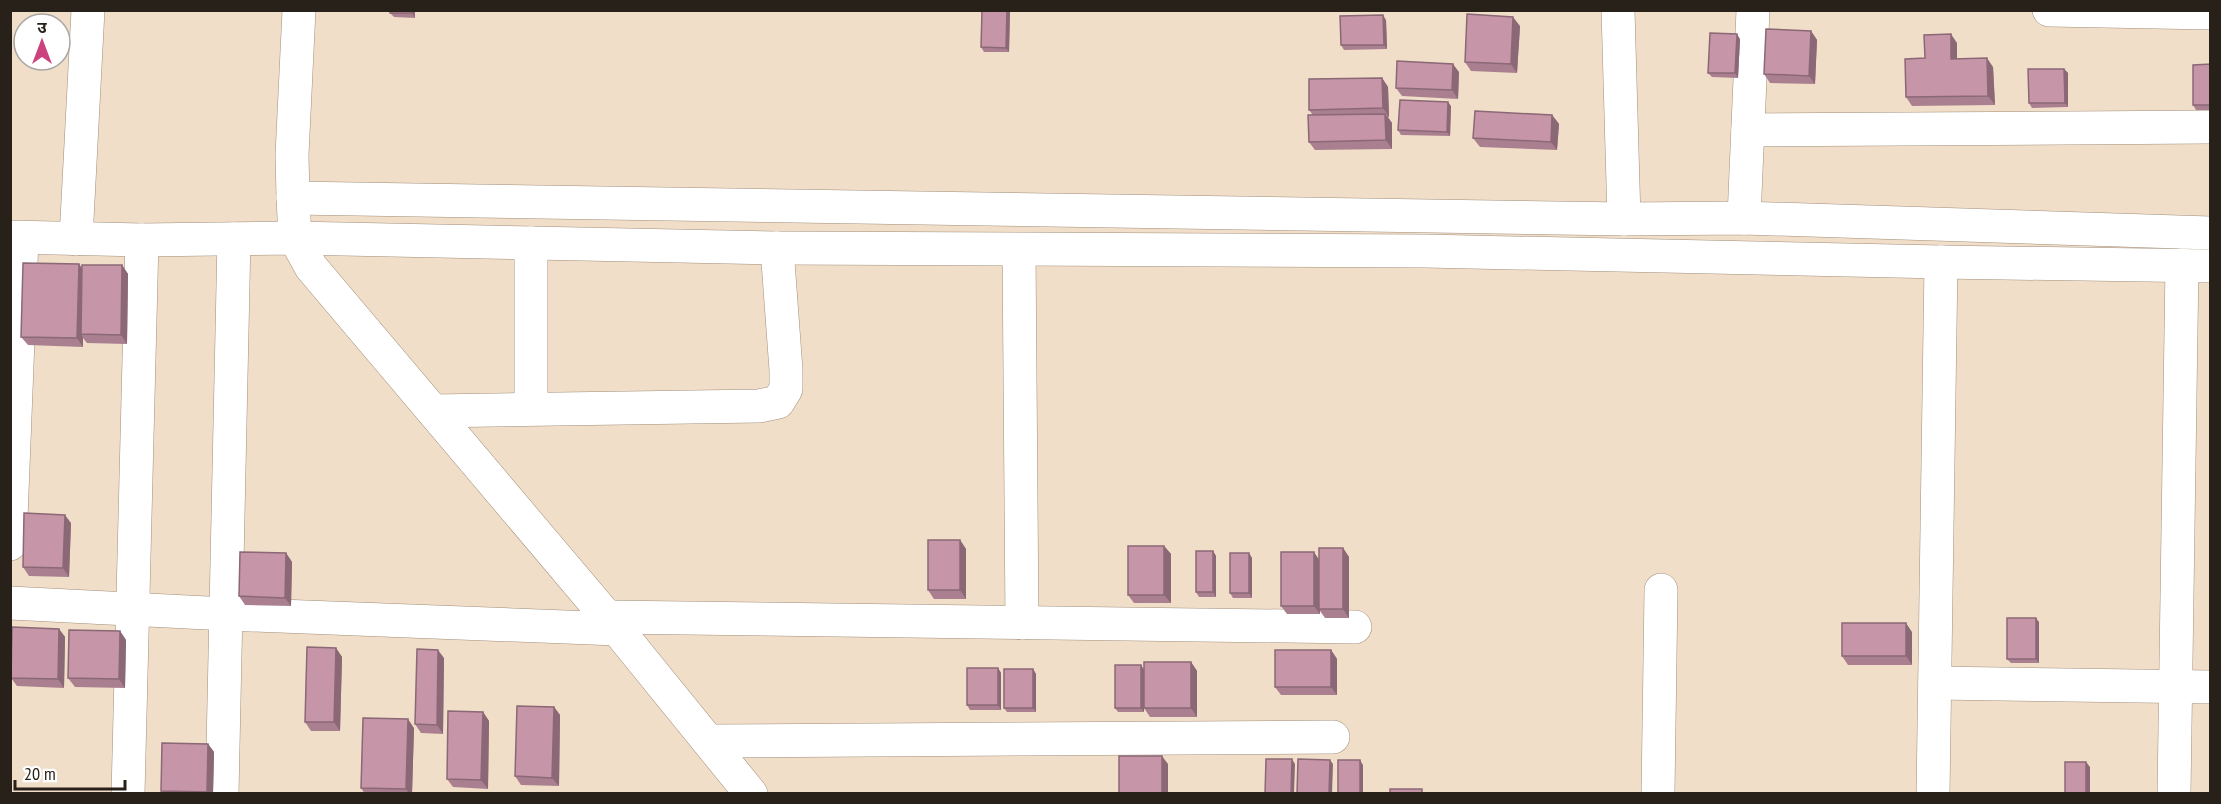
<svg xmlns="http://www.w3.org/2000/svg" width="2221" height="804" viewBox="0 0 2221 804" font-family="'PT Sans Narrow','Noto Sans Devanagari',sans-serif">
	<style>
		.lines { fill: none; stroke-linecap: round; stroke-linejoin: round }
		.minor-casing { stroke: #a18f7b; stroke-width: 34 }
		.minor { stroke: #fff; stroke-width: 33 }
		.wall { fill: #aa8090 }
		.shaded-wall { fill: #8b6876 }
		.building { fill: #c695a8; stroke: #8b6876; stroke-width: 1.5 }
	</style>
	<rect width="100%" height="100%" fill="#f1dec9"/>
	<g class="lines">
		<defs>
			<g id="minor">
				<polyline points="299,10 292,155 293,198 295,238 311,267 617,629 751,794"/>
				<polyline points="1618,10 1624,219"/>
				<polyline points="2049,10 2210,13"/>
				<polyline points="1748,130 2210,127"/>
				<polyline points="293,198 1624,219 1744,218 2210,233"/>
				<polyline points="1744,218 1753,10"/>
				<polyline points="10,237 142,240 295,238 777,248 1425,251 1941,262 2210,266"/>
				<polyline points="76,239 88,10"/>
				<polyline points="531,243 531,409"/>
				<polyline points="1019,250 1022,623"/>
				<polyline points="433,411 759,406 778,402 786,389 786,370 777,248"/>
				<polyline points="10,544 22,238"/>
				<polyline points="10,603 227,614 617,629"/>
				<polyline points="607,617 1355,627"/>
				<polyline points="1935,683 2210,687"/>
				<polyline points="711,741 1333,737"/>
				<polyline points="128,794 142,240"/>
				<polyline points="222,794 234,239"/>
				<polyline points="1658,794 1661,590"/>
				<polyline points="1933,794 1941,262"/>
				<polyline points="2174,794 2182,265"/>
			</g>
		</defs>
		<use href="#minor" class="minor-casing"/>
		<use href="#minor" class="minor"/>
	</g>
	<g class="wall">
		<polygon points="390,10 415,10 415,18 394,17 390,13"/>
		<polygon points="982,10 1010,10 1009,52 984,52 981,47"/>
		<polygon points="1386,20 1387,49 1344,50 1341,45"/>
		<polygon points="1520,26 1517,73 1471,71 1465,62"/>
		<polygon points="1811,31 1817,40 1815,84 1770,83 1764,74"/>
		<polygon points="1740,39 1738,78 1712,77 1708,73"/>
		<polygon points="1957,43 1957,59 1993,67 1995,105 1912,106 1906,97 1925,58"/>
		<polygon points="2211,64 2211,110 2196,110 2193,105"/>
		<polygon points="2064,69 2068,73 2068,107 2032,108 2029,103"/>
		<polygon points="1459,72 1458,99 1402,96 1396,88"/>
		<polygon points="1382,78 1388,87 1389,117 1388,117 1392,123 1392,149 1315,150 1309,142 1313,115 1309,110"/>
		<polygon points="1451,106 1450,136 1401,135 1398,130"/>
		<polygon points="1552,115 1559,124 1557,150 1480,147 1473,138"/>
		<polygon points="79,264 82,269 122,265 128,274 127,344 87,343 83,338 83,347 28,345 21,337"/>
		<polygon points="71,523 69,577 29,576 23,567"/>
		<polygon points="960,540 966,549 966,599 934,599 928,590"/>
		<polygon points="1164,546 1171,554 1171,603 1134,603 1128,595"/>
		<polygon points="1343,548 1349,557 1349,618 1325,618 1320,611 1320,614 1287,614 1281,606 1319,559"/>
		<polygon points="1213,551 1216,556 1216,597 1199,597 1196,592"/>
		<polygon points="286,553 292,562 291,606 245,605 239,596"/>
		<polygon points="1249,553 1252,558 1252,598 1233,598 1230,593"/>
		<polygon points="2039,622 2039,663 2011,663 2007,659"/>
		<polygon points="59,629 65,637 64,688 17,686 11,678"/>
		<polygon points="120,631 126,640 125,688 75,687 68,678"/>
		<polygon points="1912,632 1912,665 1848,665 1842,656"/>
		<polygon points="336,648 342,657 340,731 311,731 305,722"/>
		<polygon points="1331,650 1337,659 1337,695 1281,695 1275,687"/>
		<polygon points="444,658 443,734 421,733 415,724"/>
		<polygon points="1191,662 1197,671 1197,717 1150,717 1144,708"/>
		<polygon points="1141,665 1144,670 1144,712 1118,712 1115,708"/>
		<polygon points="998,668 1001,673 1001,710 970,710 967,705"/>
		<polygon points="1033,669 1036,674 1036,712 1007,712 1004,708"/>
		<polygon points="554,707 560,715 559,786 521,785 515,776"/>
		<polygon points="483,712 489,721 488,789 453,787 447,779"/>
		<polygon points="414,728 412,794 365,794 361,788"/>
		<polygon points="208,744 214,752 213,794 163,794 161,791"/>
	</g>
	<g class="shaded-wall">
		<polygon points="412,10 415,10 415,18 412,13"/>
		<polygon points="1007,10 1010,10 1009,52 1006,48"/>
		<polygon points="1383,15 1386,20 1387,49 1384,45"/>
		<polygon points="1513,17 1520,26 1517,73 1511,64"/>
		<polygon points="1811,31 1817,40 1815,84 1809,76"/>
		<polygon points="1737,34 1740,39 1738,78 1735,73"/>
		<polygon points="1951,34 1957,43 1957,67 1951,59"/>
		<polygon points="1987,58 1993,67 1995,105 1988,96"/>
		<polygon points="1453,64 1459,72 1458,99 1452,90"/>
		<polygon points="2064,69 2068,73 2068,107 2065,103"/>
		<polygon points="1382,78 1388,87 1389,117 1383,108"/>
		<polygon points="1448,102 1451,106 1450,136 1447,132"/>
		<polygon points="1385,114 1392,123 1392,149 1386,140"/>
		<polygon points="1552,115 1559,124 1557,150 1551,142"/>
		<polygon points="79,264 85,273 81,334 83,338 83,347 77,338"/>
		<polygon points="122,265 128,274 127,344 121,335"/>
		<polygon points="65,515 71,523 69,577 63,568"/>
		<polygon points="960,540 966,549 966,599 960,590"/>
		<polygon points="1164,546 1171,554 1171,603 1164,595"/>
		<polygon points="1343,548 1349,557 1349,618 1343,609"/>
		<polygon points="1213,551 1216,556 1216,597 1213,592"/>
		<polygon points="1314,552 1320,561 1319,609 1320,611 1320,614 1314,606"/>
		<polygon points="286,553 292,562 291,606 285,598"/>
		<polygon points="1249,553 1252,558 1252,598 1249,593"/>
		<polygon points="2036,618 2039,622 2039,663 2036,659"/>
		<polygon points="1906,623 1912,632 1912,665 1906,656"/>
		<polygon points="59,629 65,637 64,688 58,679"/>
		<polygon points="120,631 126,640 125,688 119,679"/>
		<polygon points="336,648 342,657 340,731 334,722"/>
		<polygon points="438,650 444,658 443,734 437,725"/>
		<polygon points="1331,650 1337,659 1337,695 1331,687"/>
		<polygon points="1191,662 1197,671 1197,717 1191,708"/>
		<polygon points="1141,665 1144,670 1144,712 1141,708"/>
		<polygon points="998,668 1001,673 1001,710 998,705"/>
		<polygon points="1033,669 1036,674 1036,712 1033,708"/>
		<polygon points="554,707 560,715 559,786 552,778"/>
		<polygon points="483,712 489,721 488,789 481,780"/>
		<polygon points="408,719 414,728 412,794 409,794 406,789"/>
		<polygon points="208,744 214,752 213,794 208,794 207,792"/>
		<polygon points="1162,756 1168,764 1168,794 1162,794"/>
		<polygon points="1292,759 1295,764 1294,794 1291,794"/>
		<polygon points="1330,760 1333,764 1332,794 1329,794"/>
		<polygon points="1360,760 1363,765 1363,794 1360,794"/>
		<polygon points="2086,762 2090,767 2090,794 2086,794"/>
	</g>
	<g class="building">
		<rect x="390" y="10" width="22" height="3"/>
		<polygon points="982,10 1007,10 1006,48 981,47"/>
		<polygon points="1467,14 1513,17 1511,64 1465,62"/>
		<polygon points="1383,15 1384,45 1341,45 1340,16"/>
		<polygon points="1766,29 1811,31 1809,76 1764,74"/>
		<polygon points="1710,33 1737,34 1735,73 1708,73"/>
		<polygon points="1951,34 1951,59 1987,58 1988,96 1906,97 1905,59 1925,58 1924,35"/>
		<polygon points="1397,61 1453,64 1452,90 1396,88"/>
		<polygon points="2211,64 2211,105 2193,105 2193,65"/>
		<polygon points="2028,69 2064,69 2065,103 2029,103"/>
		<polygon points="1382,78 1383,108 1309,110 1309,79"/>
		<polygon points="1400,100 1448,102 1447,132 1398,130"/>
		<polygon points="1475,111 1552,115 1551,142 1473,138"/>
		<polygon points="1385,114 1386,140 1309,142 1308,115"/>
		<polygon points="23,263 79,264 77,338 21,337"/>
		<polygon points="82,265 122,265 121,335 81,334"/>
		<polygon points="24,513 65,515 63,568 23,567"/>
		<rect x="928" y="540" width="32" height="50"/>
		<rect x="1128" y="546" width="36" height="49"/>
		<rect x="1319" y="548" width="24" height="61"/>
		<rect x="1196" y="551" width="17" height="41"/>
		<polygon points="240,552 286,553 285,598 239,596"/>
		<rect x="1281" y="552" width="33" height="54"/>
		<rect x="1230" y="553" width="19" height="40"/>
		<rect x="2007" y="618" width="29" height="41"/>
		<rect x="1842" y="623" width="64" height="33"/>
		<polygon points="12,627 59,629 58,679 11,678"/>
		<polygon points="69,630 120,631 119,679 68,678"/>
		<polygon points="307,647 336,648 334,722 305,722"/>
		<polygon points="417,649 438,650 437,725 415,724"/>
		<rect x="1275" y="650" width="56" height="37"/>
		<rect x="1144" y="662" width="47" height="46"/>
		<rect x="1115" y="665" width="26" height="43"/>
		<rect x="967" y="668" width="31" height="37"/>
		<rect x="1004" y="669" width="29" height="39"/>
		<polygon points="517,706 554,707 552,778 515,776"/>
		<polygon points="448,711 483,712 481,780 447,779"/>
		<polygon points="363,718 408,719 406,789 361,788"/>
		<polygon points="162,743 208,744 207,792 161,791"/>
		<rect x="1119" y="756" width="43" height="37"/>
		<polygon points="1266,759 1292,759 1291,794 1265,794"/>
		<polygon points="1298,759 1330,760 1329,794 1297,794"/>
		<rect x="1338" y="760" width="22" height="34"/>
		<rect x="2065" y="762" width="21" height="32"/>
		<rect x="1390" y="789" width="32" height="5"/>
	</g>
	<rect width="2221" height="804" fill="none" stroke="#282119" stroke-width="24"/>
	<g transform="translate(42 42)"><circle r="28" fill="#ffffff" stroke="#a9a6a3" stroke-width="1.5"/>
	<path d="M0-4.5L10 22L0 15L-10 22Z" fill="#cb427c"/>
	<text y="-9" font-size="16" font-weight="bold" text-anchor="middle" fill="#282119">उ</text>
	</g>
	<path d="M15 780v9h110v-9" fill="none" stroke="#282119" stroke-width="3"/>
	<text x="24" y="780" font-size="18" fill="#282119" stroke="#ffffff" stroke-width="4.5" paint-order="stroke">20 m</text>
</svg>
